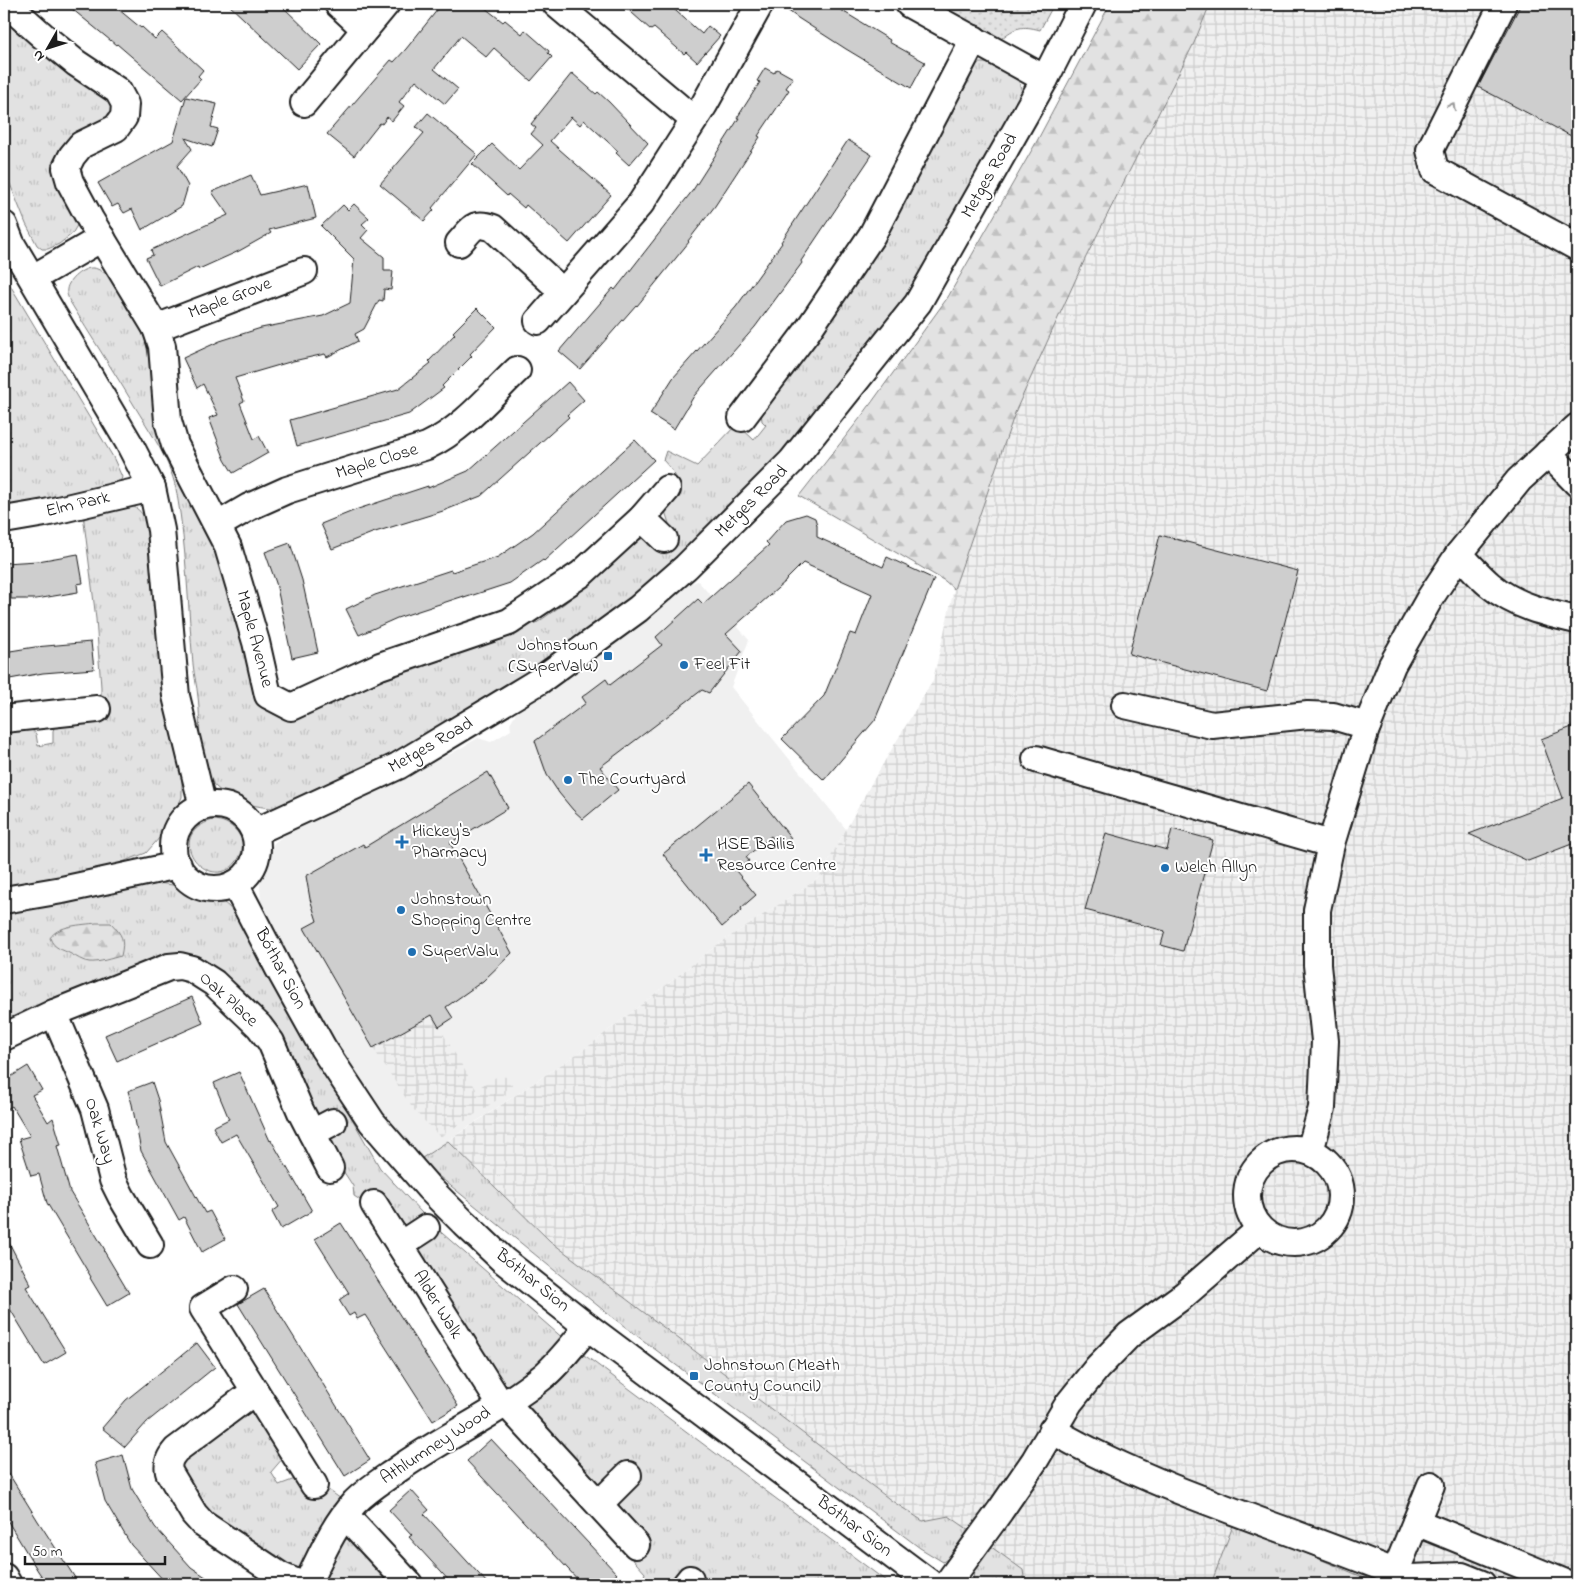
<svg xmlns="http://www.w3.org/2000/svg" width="1581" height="1588" viewBox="0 0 1581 1588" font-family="'Indie Flower',sans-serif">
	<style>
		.built { fill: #f0f0f0 }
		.industrial { fill: url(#industrial-grid) }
		.grass { fill: url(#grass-tufts); stroke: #7f7f7f }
		.forest { fill: url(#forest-firs); stroke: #7f7f7f }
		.park { fill: url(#park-dots); stroke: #7f7f7f }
		.building { fill: #cecece; stroke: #1c1c1c }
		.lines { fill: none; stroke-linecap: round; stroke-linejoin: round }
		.minor-casing { stroke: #1c1c1c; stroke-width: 30 }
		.minor { stroke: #fff; stroke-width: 26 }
		.oneway { stroke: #999 }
		.poi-dot { fill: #1f6fb2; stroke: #fff; stroke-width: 2 }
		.labels { text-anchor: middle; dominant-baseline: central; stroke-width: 4; stroke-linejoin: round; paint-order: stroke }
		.street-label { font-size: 18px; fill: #1c1c1c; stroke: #fff }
		.poi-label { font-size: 18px; fill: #1c1c1c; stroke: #fff; text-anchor: start }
	</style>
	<defs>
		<pattern id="industrial-grid" width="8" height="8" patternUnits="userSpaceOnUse" patternTransform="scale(1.25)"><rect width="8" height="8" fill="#f0f0f0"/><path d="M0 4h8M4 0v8" fill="none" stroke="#cdcdcd"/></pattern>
		<pattern id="grass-tufts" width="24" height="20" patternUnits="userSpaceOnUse" patternTransform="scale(1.25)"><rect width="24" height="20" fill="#e2e2e2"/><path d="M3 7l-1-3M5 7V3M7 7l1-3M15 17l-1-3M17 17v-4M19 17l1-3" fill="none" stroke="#c1c1c1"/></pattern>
		<pattern id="forest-firs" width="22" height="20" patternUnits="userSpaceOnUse" patternTransform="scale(1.25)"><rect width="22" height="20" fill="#e2e2e2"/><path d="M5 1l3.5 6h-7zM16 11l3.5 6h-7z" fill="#c1c1c1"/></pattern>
		<pattern id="park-dots" width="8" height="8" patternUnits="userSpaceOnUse" patternTransform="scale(1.25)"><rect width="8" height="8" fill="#e2e2e2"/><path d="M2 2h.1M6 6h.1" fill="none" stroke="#c1c1c1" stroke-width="1.8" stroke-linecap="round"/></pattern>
	</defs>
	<rect width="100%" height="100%" fill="#fff"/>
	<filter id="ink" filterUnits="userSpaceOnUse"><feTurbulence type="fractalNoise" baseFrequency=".02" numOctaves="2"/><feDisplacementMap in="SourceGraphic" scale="10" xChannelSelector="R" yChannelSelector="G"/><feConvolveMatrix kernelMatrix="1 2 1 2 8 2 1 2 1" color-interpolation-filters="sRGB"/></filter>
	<g filter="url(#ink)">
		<polygon class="built" points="698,581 749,640 731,687 846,829 819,878 717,945 590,1045 419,1160 375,1104 339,1053 297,981 261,907 260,884 263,860 274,843 290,831 447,756 478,738 491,742 511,730 510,723 516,713 606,651 686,585"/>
		<g class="industrial">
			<polygon points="1210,4 1577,4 1577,1584 1025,1584 1023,1570 923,1521 892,1501 550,1241 448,1141 590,1045 717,945 819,878 871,784 933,680 954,589 1016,410 1085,259 1194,43"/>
			<polygon points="432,1015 476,1089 498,1076 507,1077 514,1089 440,1137 413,1109 373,1048"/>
		</g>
		<g class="grass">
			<polygon points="4,12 108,98 114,114 80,138 79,222 72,234 59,244 48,249 42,249 37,245 26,224 4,169"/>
			<path d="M976 63H989L1005 69 1019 82 1022 92 1010 122 926 273 819 415 649 591 464 720 282 809C254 807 222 802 207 775 197 759 201 717 198 697 197 686 194 675 193 664 188 607 187 550 177 494 172 464 153 436 137 410 115 373 91 337 69 300 68 296 66 293 67 289 68 280 83 267 93 268 99 268 108 276 114 278L141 326 145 339 156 393 207 522 251 655V681L256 692 268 706 398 667 538 622 565 603 600 574 633 542 644 538 652 541 672 533 664 508C679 484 684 483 663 460L666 451 697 466 737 424 754 440 766 425 762 421 761 413 969 70Z"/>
			<polygon points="4,275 113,457 122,477 120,483 4,513"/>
			<path d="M126 504C144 509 145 518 149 536L182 771V797L168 828 146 853 109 867 4 890V729L31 728 36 734 38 746 53 743V731L55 724 101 705V687L96 619 83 514Z"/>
			<path d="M213 820C231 820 249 838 240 856 216 902 156 837 213 820Z"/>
			<path d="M158 883C182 886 210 890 229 907 235 913 240 923 245 930L380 1168 435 1227 565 1340 517 1383 506 1385 495 1379 419 1251 421 1244 406 1230 354 1196 353 1186 336 1160 331 1141 333 1136 325 1117 316 1115 208 965 4 1027V911Z"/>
			<polygon points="448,1141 550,1241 892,1501 923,1521 949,1516 972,1532 954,1554 943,1562 920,1548 608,1314 419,1160"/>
			<polygon points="578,1352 587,1357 890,1584 692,1584 667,1583 660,1581 657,1584 641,1584 645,1573 628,1554 620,1511 619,1503 623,1494 603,1485 595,1485 527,1412 528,1401"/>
			<polygon points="250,1410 261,1414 283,1458 271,1472 279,1485 295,1479 314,1498 327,1489 344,1501 303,1566 294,1569 281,1566 205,1512 178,1469 179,1461"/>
			<polygon points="1234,1523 1379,1584 1211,1584"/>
			<polygon points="347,1539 354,1540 399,1584 318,1584 338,1543"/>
			<polygon points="990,1546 1023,1570 1025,1584 973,1584 974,1566"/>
		</g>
		<g class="forest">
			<polygon points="1110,4 1210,4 1194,43 1085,259 1016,410 954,589 945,581 799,496 864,413 948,297 1037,141"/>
			<path d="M96 923H111C122 935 125 939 121 956 112 958 99 963 89 962 82 961 77 957 71 954 62 949 54 949 50 938 58 925 82 925 96 923Z"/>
		</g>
		<path class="park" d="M938 4H1054L1040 30C1022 25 1015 27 1001 39Z"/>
		<g class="building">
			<polygon points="66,4 112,4 141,28 142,27 155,39 162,32 203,70 198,76 201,79 182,100 117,44 116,45"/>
			<polygon points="228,4 280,4 321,44 297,69"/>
			<polygon points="442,4 480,4 503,22 505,20 522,34 525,30 549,51 548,53 552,57 531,81 494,48 486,57 461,36 434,69 458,89 445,104 416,80 399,102 404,106 392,121 387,117 382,124 380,123 354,156 327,134 391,60 394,62 406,49"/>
			<polygon points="622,4 668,4 702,34 708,26 720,36 697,62 686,52 684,54 654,28 651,30"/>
			<polygon points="779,4 831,4 890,40 889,42 925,62 911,88 846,49 798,18"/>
			<polygon points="1521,4 1577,4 1577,139 1478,87"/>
			<polygon points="765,68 774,73 777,69 793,78 786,88 789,90 758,136 760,137 715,206 688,241 689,242 637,306 636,305 580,369 559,351 613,288 615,290 693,190 739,118 737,118 760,82 757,81"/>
			<polygon points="572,73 596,94 598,92 609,102 648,143 629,165 616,153 618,151 584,120 580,125 571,117 550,141 611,195 569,243 526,205 524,208 508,194 507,196 472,164 492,144 519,170 543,145 531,134 536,128 531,124"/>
			<polygon points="186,97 217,104 211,127 218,129 212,147 185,138 192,149 177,166 188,186 182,206 142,230 132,209 124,213 118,204 112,207 98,183 173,141"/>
			<polygon points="428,113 477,154 432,208 434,210 424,221 380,184 424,133 416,127"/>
			<polygon points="848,140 872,155 801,261 802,263 755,327 694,396 674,429 650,414 673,378 736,307 782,243 781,242"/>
			<polygon points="251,175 260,195 308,184 316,218 269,230 271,233 239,251 199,269 198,267 160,286 146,258 153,255 151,250 228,215 212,192"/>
			<polygon points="354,204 369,218 362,224 368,230 361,238 384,257 384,271 393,271 391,290 384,289 383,301 379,300 364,329 355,334 358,341 327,357 325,354 293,361 235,378 244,401 240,403 254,439 259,436 268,453 233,473 225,460 209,418 218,415 203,384 197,388 183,358 220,341 261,328 323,316 350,303 354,259 321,226 343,205 348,210"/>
			<polygon points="477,308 496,327 470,354 472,356 442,386 444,388 409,414 297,446 290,420 398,389 431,363 429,361 455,334 453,332"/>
			<polygon points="568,382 584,400 567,415 569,417 481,496 443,511 372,533 332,549 321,524 358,509 428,486 428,488 468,471"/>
			<polygon points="635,440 654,460 544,561 543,560 510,583 464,598 464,596 397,618 359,635 346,609 375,595 451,570 452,572 498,557 533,533"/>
			<polygon points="806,514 815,518 817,525 817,537 883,567 887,557 934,579 875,720 824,780 782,739 824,696 850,633 856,635 872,594 803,563 786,580 786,581 726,634 742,651 709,693 702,690 600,767 618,790 583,819 573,810 559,793 547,775 535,741 586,703 582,697 606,679 610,685 662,645 656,637 698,599 703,604 769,545 766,542 786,520"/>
			<polygon points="1160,535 1298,571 1267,691 1129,654"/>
			<polygon points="290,543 302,580 318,652 292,658 276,583 265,552"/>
			<polygon points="78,554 83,583 77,584 78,592 36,599 11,599 11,592 4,593 4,563 38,561"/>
			<polygon points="91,642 94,669 43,673 4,680 4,652 35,647"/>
			<polygon points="1577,725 1577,842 1528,861 1469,834 1563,798 1541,739"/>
			<polygon points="488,772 508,808 450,843 512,953 483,981 446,1007 453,1018 439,1027 432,1015 373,1048 304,928 317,921 310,899 306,876 363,844 365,847"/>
			<polygon points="748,784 791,838 780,847 771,836 746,857 749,861 736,871 756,895 741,908 742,910 722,927 663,854"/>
			<polygon points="1172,829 1213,840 1183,951 1161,945 1165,931 1085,910 1106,833 1167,850"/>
			<polygon points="192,997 203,1023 117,1061 105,1035"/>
			<polygon points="28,1066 42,1090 32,1095 48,1122 53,1118 61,1145 57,1146 70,1192 105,1250 104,1251 129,1293 107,1306 90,1278 91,1277 47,1203 39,1174 31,1176 19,1139 30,1136 12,1106 4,1111 4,1081"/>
			<polygon points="239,1072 270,1141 271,1140 312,1211 281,1229 272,1212 279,1207 236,1134 221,1142 213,1127 229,1119 214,1083"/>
			<polygon points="152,1082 158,1100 166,1142 205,1213 210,1211 225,1239 202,1252 184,1217 179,1220 141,1151 132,1104 128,1091"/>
			<polygon points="341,1223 458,1406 433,1421 365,1315 357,1319 354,1313 349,1316 339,1300 349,1293 315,1239"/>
			<polygon points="4,1233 31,1285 26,1287 66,1352 44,1365 4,1299"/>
			<polygon points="264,1289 370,1460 345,1476 238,1304"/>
			<polygon points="197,1343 215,1367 147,1422 125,1447 102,1428 126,1400"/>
			<polygon points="491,1439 617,1574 605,1584 582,1584 467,1461"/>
			<polygon points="123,1455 132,1489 155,1527 191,1567 216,1584 167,1584 131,1545 105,1501 95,1463"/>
			<polygon points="4,1466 38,1521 79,1584 47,1584 38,1571 4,1515"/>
			<polygon points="411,1490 429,1510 424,1514 488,1584 452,1584 409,1537 412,1535 389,1510"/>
		</g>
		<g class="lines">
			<defs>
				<g id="minor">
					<polyline points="7,4 43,36 76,63 118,91 125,104 124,117 116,128 81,145 72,156 66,168 70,182 90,219 156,328 162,346 168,421 175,445 228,547 256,642 268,695 291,707 380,666 509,622 581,574 642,518 667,489"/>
					<polyline points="338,4 365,29"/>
					<polyline points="556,4 694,120"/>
					<polyline points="909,4 1045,79"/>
					<polyline points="1503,4 1430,150 1435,170 1577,247"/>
					<polyline points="304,103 386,4"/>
					<polyline points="4,225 11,243 129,443 152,488 161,530 176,696 203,807"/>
					<path d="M459 243C472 229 473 221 493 228L563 292"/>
					<polyline points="33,278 102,238"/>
					<polyline points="538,321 641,203 704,105 760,4"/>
					<polyline points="156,328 304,271"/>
					<polyline points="742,418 806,333 872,235 974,39"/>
					<polyline points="1548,453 1577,483"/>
					<polyline points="642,518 664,539"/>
					<polyline points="4,520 45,513 152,488"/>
					<path d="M218 525 249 507 287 490 427 446C463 429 489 397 517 370"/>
					<path d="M1459 554C1469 564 1479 576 1490 585 1515 606 1546 613 1577 620"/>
					<polyline points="1125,705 1212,725 1308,715 1333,716 1367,726"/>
					<polyline points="4,719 97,709"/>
					<polyline points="1036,759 1331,844"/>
					<circle cx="215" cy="847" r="42"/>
					<polyline points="255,832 398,766 539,681 638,609 686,567 791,462 918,303 1045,79 1083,4"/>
					<polyline points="235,884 279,969 323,1048 372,1122 429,1188 464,1223 503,1260 588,1327 931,1584"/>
					<polyline points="4,900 62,890 178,865"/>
					<polyline points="54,1013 95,1109 113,1180 121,1196 150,1245"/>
					<polyline points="4,1037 54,1013 169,967 180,966 192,969 214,983 259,1026 271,1042 301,1112 330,1168"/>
					<polyline points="312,1133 333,1122"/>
					<circle cx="1294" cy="1196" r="47"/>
					<polyline points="1310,1151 1322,1108 1325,1041 1317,965 1317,910 1331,844 1366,729 1392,665 1430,598 1459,554 1519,480 1577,427"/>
					<polyline points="374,1204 501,1405"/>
					<polyline points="400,1245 426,1228"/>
					<polyline points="234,1289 203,1308 314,1485"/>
					<path d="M255 1391 176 1450C170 1457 167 1462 169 1472L194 1514 203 1524 281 1576 300 1584"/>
					<polyline points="505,1402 636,1545"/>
					<path d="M1052 1430C1089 1452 1128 1469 1168 1486 1253 1520 1340 1549 1424 1584"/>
					<polyline points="599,1504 628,1475"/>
					<polyline points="345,1515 409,1584"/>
					<polyline points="1416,1522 1568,1584"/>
					<polyline points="1395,1573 1431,1485"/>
					<polyline points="4,1577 8,1584"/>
					<polyline points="1410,1578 1462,1576 1482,1584"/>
					<path d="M307 1584C321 1556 333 1526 355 1502 368 1489 383 1480 397 1470 445 1436 500 1412 545 1375 561 1361 574 1343 588 1327"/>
					<polyline points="686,1584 690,1579"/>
					<polyline points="947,1584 1000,1511 1035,1460 1069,1403 1097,1368 1129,1335 1184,1295 1260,1229"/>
				</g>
			</defs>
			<use href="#minor" class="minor-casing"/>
			<use href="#minor" class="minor"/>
		</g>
		<defs><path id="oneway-chevron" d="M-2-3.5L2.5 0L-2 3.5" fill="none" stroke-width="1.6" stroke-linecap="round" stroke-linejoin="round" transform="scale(1.25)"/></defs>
		<use class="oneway" href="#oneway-chevron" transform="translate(1452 106) rotate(-64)"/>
	</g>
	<g class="poi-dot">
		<rect x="603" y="651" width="10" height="10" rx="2.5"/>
		<circle cx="684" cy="665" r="5"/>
		<circle cx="568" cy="780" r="5"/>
		<path d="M399.5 834.5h5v5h5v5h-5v5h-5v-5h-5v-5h5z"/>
		<path d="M703.5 847.5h5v5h5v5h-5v5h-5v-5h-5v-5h5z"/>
		<circle cx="1165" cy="868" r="5"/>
		<circle cx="401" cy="910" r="5"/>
		<circle cx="412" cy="952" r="5"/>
		<rect x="689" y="1371" width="10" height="10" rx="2.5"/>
	</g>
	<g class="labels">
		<g class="street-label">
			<text transform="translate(990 176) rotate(-60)">Metges Road</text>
			<text transform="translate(230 299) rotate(-21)">Maple Grove</text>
			<text transform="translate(377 462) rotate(-17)">Maple Close</text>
			<text transform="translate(752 502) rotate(-45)">Metges Road</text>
			<text transform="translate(78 505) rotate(-13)">Elm Park</text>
			<text transform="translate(254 639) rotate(75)">Maple Avenue</text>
			<text transform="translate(431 746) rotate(-30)">Metges Road</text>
			<text transform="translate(280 969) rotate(62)">Bóthar Sion</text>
			<text transform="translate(228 1000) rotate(42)">Oak Place</text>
			<text transform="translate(99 1131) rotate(73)">Oak Way</text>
			<text transform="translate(532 1281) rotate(39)">Bóthar Sion</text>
			<text transform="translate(437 1305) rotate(58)">Alder Walk</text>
			<text transform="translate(436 1446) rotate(-33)">Athlumney Wood</text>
			<text transform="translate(854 1527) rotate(37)">Bóthar Sion</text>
		</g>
		<g class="poi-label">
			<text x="598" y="646" text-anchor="end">Johnstown<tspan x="598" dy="21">(SuperValu)</tspan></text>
			<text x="694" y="665">Feel Fit</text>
			<text x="578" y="780">The Courtyard</text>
			<text x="412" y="832">Hickey's<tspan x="412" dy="21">Pharmacy</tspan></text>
			<text x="717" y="845">HSE Bailis<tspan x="717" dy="21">Resource Centre</tspan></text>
			<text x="1175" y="868">Welch Allyn</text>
			<text x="411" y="900">Johnstown<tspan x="411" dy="21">Shopping Centre</tspan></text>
			<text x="422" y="952">SuperValu</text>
			<text x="704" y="1366">Johnstown (Meath<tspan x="704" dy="21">County Council)</tspan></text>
		</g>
	</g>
	<rect width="1581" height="1588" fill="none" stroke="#fff" stroke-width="20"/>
	<rect x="10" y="10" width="1561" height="1568" fill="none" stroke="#1c1c1c" stroke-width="2" filter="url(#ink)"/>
	<g transform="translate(48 48) rotate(231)" stroke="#ffffff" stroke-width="4" paint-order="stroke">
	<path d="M0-4L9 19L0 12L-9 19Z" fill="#1c1c1c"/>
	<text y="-8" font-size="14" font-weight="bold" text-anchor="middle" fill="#1c1c1c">N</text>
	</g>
	<path d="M25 1556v8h140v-8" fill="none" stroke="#1c1c1c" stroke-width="2.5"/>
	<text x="32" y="1556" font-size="15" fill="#1c1c1c" stroke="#ffffff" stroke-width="4" paint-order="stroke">50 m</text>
</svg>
